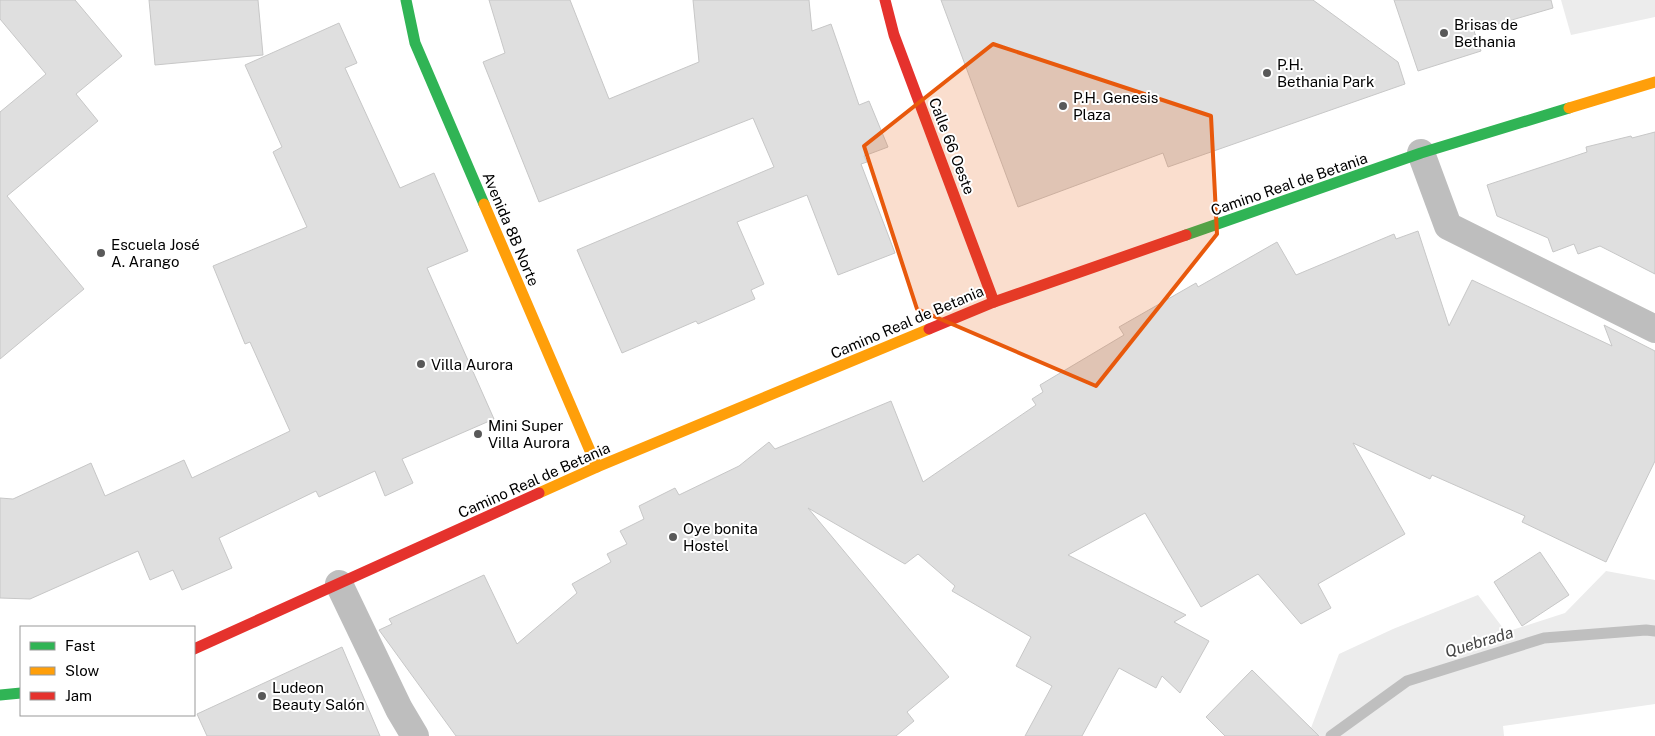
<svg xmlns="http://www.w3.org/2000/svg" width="1655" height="736" viewBox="0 0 1655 736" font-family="'Public Sans',sans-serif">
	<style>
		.green { fill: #ececec }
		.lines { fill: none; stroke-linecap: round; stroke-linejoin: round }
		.stream { stroke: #bfbfbf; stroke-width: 11 }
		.building { fill: #dfdfdf; stroke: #c7c7c7 }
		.street { stroke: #bebebe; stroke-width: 28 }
		.fast { stroke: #30b455; stroke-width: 11 }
		.slow { stroke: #ff9f0a; stroke-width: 11 }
		.jam { stroke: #e5322d; stroke-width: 11 }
		.marked { fill: #e8590c; fill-opacity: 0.2; stroke: #e8590c; stroke-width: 4; stroke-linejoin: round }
		.poi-dot { fill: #595959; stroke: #fff; stroke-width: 2 }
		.labels { text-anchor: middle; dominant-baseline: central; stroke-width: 4; stroke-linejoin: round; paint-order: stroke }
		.poi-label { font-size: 15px; fill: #000; stroke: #fff; text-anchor: start }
		.street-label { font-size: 15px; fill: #000; stroke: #fff }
		.water-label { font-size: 16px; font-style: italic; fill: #444; stroke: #fff }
	</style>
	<rect width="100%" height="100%" fill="#fff"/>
	<g class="green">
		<polygon points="1561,0 1655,0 1655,17 1571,35"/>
		<polygon points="1606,571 1655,580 1655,704 1503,726 1504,736 1303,736 1311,728 1339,654 1393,629 1478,595 1506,632 1565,613"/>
	</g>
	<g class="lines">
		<polyline class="stream" points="1331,736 1407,681 1544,638 1646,630 1655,631"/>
	</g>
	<g class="building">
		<polygon points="0,0 75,0 122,56 76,94 98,121 7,196 84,289 0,359 0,112 46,74 0,19"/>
		<polygon points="149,0 258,0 263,55 155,65"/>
		<polygon points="489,0 570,0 609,99 699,62 693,0 809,0 812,31 831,24 859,105 869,101 888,147 864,156 867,162 861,164 895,253 838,275 807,195 737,222 764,284 751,290 755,299 698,324 696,321 622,353 577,250 774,167 753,118 539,202 483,62 505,53"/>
		<polygon points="941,0 1313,0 1398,62 1405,84 1168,167 1163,153 1018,207"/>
		<polygon points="1394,0 1551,0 1553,8 1474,31 1481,51 1418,71"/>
		<polygon points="339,23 357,63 345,68 400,188 434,173 468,251 427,268 494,419 402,459 413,483 385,496 375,471 319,497 316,491 219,538 232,568 182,590 173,570 150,580 138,551 30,599 0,598 0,498 13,499 91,463 105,496 184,460 192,478 290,431 250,342 245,344 213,266 307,227 273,152 282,147 245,65"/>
		<polygon points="1655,132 1655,274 1600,246 1578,254 1574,244 1553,252 1548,238 1497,216 1487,185 1587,152 1586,147 1631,136 1632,138"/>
		<polygon points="1418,231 1449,326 1472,280 1612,346 1604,325 1655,351 1655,461 1606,562 1522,522 1525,516 1432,475 1430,479 1353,443 1405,534 1318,584 1331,608 1301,624 1258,574 1201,607 1145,513 1068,555 1186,615 1174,622 1209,641 1180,693 1162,676 1156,688 1119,668 1082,736 1025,736 1052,686 1016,666 1031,637 952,591 955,586 918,554 905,564 808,508 949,677 907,712 914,721 896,736 456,736 379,630 392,624 389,619 484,575 517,644 577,593 572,584 611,562 607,554 627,544 620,531 644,519 639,506 675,488 679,495 739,466 769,442 775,449 891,401 923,482 1036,405 1032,399 1043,392 1040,385 1124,335 1119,327 1196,283 1198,287 1277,242 1296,275 1394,234 1396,239"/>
		<polygon points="1540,552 1569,595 1522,626 1494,582"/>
		<polygon points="342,647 380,736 207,736 197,714"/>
		<polygon points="1252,670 1319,736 1225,736 1206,717"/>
	</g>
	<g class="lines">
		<g class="street">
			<polyline points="1421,153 1448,226 1655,329"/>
			<polyline points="339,584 399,709 415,736"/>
		</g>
		<g class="fast">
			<polyline points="406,0 415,43 484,204"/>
			<polyline points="1186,235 1421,153 1569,108"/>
			<polyline points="0,695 21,693"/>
		</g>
		<g class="slow">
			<polyline points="1569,108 1655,82"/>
			<polyline points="484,204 597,467"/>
			<polyline points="539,493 597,467 929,329"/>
		</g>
		<g class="jam">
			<polyline points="885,0 894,35 994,302"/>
			<polyline points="929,329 994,302 1186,235"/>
			<polyline points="194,649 539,493"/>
		</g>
	</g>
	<path class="marked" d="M993 44 1211 116 1217 234 1096 386 917 309 864 146Z"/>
	<g class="poi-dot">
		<circle cx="1444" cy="33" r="5"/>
		<circle cx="1267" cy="73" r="5"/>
		<circle cx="1063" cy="106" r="5"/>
		<circle cx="101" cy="253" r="5"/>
		<circle cx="421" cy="364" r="5"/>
		<circle cx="478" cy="434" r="5"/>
		<circle cx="673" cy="537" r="5"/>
		<circle cx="262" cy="696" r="5"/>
	</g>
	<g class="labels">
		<g class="poi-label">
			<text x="1454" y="24">Brisas de<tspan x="1454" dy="17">Bethania</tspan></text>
			<text x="1277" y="64">P.H.<tspan x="1277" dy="17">Bethania Park</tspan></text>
			<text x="1073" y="97">P.H. Genesis<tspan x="1073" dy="17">Plaza</tspan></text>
			<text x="111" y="244">Escuela José<tspan x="111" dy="17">A. Arango</tspan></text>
			<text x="431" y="364">Villa Aurora</text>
			<text x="488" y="425">Mini Super<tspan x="488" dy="17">Villa Aurora</tspan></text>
			<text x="683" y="528">Oye bonita<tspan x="683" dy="17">Hostel</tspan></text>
			<text x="272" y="687">Ludeon<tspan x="272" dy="17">Beauty Salón</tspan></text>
		</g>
		<g class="street-label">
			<text transform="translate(952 146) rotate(69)">Calle 66 Oeste</text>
			<text transform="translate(1289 184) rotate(-19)">Camino Real de Betania</text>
			<text transform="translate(511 229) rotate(67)">Avenida 8B Norte</text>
			<text transform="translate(907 322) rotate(-23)">Camino Real de Betania</text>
			<text transform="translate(534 480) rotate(-24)">Camino Real de Betania</text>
		</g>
		<g class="water-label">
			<text transform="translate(1479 642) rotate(-17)">Quebrada</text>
		</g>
	</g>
	<rect x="20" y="626" width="175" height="90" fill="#ffffff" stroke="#999999"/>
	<rect x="30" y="642" width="25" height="8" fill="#30b455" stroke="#999999"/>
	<text x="65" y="651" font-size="15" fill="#000000">Fast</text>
	<rect x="30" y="667" width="25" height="8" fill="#ff9f0a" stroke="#999999"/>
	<text x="65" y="676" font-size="15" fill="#000000">Slow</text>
	<rect x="30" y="692" width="25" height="8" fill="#e5322d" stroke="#999999"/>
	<text x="65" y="701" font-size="15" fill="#000000">Jam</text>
</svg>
